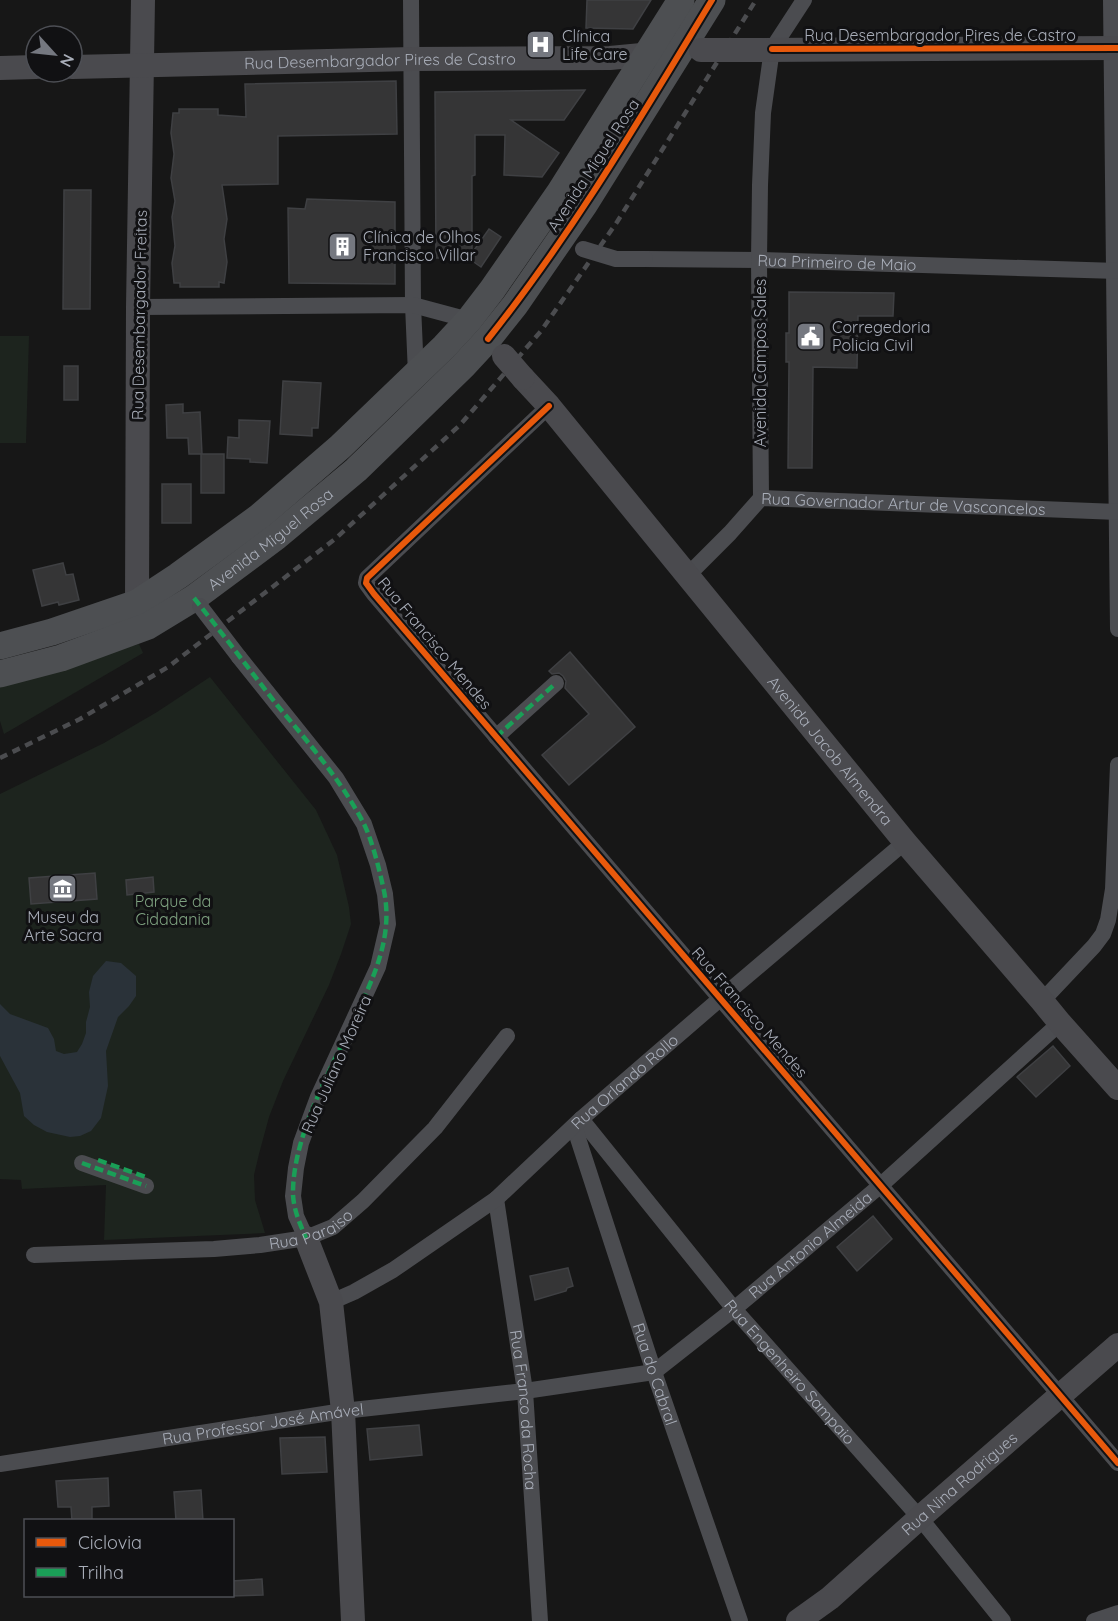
<svg xmlns="http://www.w3.org/2000/svg" width="1118" height="1621" viewBox="0 0 1118 1621" font-family="Quicksand,sans-serif">
	<style>
		.green { fill: #1d241e }
		.water { fill: #2a3239 }
		.building { fill: #353536; stroke: #3f4043; stroke-width: 1.5 }
		.lines { fill: none; stroke-linecap: round; stroke-linejoin: round }
		.street { stroke: #4b4c50; stroke-width: 16 }
		.secondary { stroke: #4a4a4e; stroke-width: 24 }
		.primary { stroke: #4d4f52; stroke-width: 27 }
		.rail { stroke: #4b4c4f; stroke-width: 4.5; stroke-dasharray: 8 6; stroke-linecap: butt }
		.street-bridge { stroke: #4b4c50; stroke-width: 16 }
		.secondary-bridge { stroke: #4a4a4e; stroke-width: 24 }
		.quiet { stroke: #1a9f57; stroke-width: 4.5; stroke-dasharray: 9 4.5; stroke-linecap: butt }
		.cycleway-casing { stroke: #111113; stroke-width: 10 }
		.cycleway { stroke: #e8590c; stroke-width: 6 }
		.labels { text-anchor: middle; dominant-baseline: central; stroke-width: 6; stroke-linejoin: round; paint-order: stroke }
		.street-label { font-size: 16px; fill: #a8adb8; stroke: #111113 }
		.poi-label { font-size: 16px; fill: #a8adb8; stroke: #111113; text-anchor: start }
		.park-label { font-size: 16px; fill: #7fa381; stroke: #111113 }
	</style>
	<rect width="100%" height="100%" fill="#171717"/>
	<g class="green">
		<polygon points="0,336 29,336 26,443 0,443"/>
		<polygon points="139,644 143,653 4,734 0,721 0,684"/>
		<polygon points="210,677 316,810 337,855 349,907 351,924 341,954 329,985 283,1081 269,1117 259,1154 254,1175 255,1200 265,1233 104,1240 106,1185 22,1189 21,1180 0,1179 0,794 104,743 157,712"/>
	</g>
	<polygon class="water" points="106,961 121,963 136,976 136,996 129,1006 118,1017 106,1051 108,1086 101,1118 91,1131 80,1136 70,1137 47,1132 34,1125 24,1116 20,1093 0,1056 0,1004 10,1014 48,1028 54,1039 56,1051 64,1054 77,1052 82,1044 86,1033 86,1022 90,1007 89,992 93,976"/>
	<g class="building">
		<polygon points="587,0 651,0 633,29 586,28"/>
		<polygon points="396,81 397,134 278,136 278,184 222,185 227,219 224,239 227,262 224,283 219,282 219,287 180,287 180,283 174,283 172,263 175,246 172,217 175,201 171,178 174,154 171,133 173,113 179,113 179,109 218,109 218,115 246,117 245,84"/>
		<polygon points="585,90 564,120 511,120 559,153 542,177 504,175 505,135 475,135 475,175 472,176 472,253 489,229 501,237 481,267 468,258 469,257 436,258 435,92"/>
		<polygon points="64,190 91,190 90,309 63,309"/>
		<polygon points="307,199 395,202 395,284 289,283 288,208 305,209"/>
		<polygon points="789,292 894,293 893,316 858,316 857,368 813,367 812,468 788,468 789,362 786,362 786,333 789,333"/>
		<rect x="64" y="366" width="14" height="34"/>
		<polygon points="283,381 321,383 318,428 312,428 312,436 280,434"/>
		<polygon points="183,404 183,413 200,412 202,454 189,454 188,438 167,438 166,405"/>
		<polygon points="239,420 270,421 267,463 250,462 250,459 227,458 228,437 239,438"/>
		<rect x="201" y="454" width="23" height="39"/>
		<rect x="162" y="484" width="29" height="39"/>
		<polygon points="63,563 66,575 73,574 79,600 59,605 58,602 42,606 33,570"/>
		<polygon points="570,652 635,727 569,785 542,755 589,714 565,688 566,681 563,676 559,673 552,674 549,671"/>
		<polygon points="95,873 97,899 31,904 29,878"/>
		<polygon points="153,877 154,892 127,895 126,880"/>
		<polygon points="1053,1046 1070,1066 1036,1097 1017,1077"/>
		<polygon points="873,1216 892,1239 857,1271 837,1247"/>
		<polygon points="568,1268 573,1286 567,1288 566,1291 535,1300 530,1276"/>
		<polygon points="419,1425 422,1455 370,1460 367,1429"/>
		<polygon points="325,1437 327,1472 282,1474 280,1438"/>
		<polygon points="108,1478 109,1506 92,1507 92,1521 72,1521 71,1507 58,1507 56,1481"/>
		<polygon points="201,1490 203,1521 176,1521 174,1492"/>
		<polygon points="262,1579 263,1595 232,1596 232,1581"/>
	</g>
	<g class="lines">
		<g class="street">
			<polyline points="411,0 413,305 416,374"/>
			<polyline points="1111,0 1118,629"/>
			<path id="s1" d="M645 259 759 260 1118 271"/>
			<polyline points="138,307 413,305 469,320"/>
			<polyline points="549,406 367,578 366,583 374,594 1118,1463"/>
			<polyline points="761,498 759,260 760,185 763,113 772,49 804,0"/>
			<path id="s2" d="M687 576 730 533 761 498 1118 512"/>
			<polyline points="239,657 336,778 364,824 378,865 385,894 388,924 378,967 318,1097 301,1143 296,1168 293,1196 296,1216 306,1238"/>
			<polyline points="496,737 556,683"/>
			<polyline points="1042,1001 1094,946 1103,934 1108,920 1113,889 1118,765"/>
			<path id="s3" d="M581 1119 734 1309 920 1518 1003 1621"/>
			<path id="s4" d="M574 1126 654 1372 740 1621"/>
			<polyline points="82,1163 146,1186"/>
			<path id="s5" d="M496 1199 525 1391 540 1621"/>
			<path id="s6" d="M34 1255 214 1249 260 1245 306 1238 333 1227 363 1201 435 1128 507 1036"/>
			<path id="s7" d="M331 1302 354 1292 393 1270 496 1199 581 1119 721 998 905 842"/>
			<path id="s8" d="M0 1464 343 1411 525 1391 654 1372 734 1309 881 1185 1060 1023"/>
			<polyline points="1094,1621 1118,1613"/>
		</g>
		<g class="secondary">
			<polyline points="143,0 138,307 137,603 143,617"/>
			<polyline points="762,50 1118,48"/>
			<path id="s9" d="M72 67 412 59 610 58 663 53"/>
			<polyline points="0,68 36,67"/>
			<path id="s10" d="M523 378 549 406 905 842 1042 1001 1060 1023 1118 1088"/>
			<polyline points="306,1238 331,1302 343,1411 353,1621"/>
			<path id="s11" d="M798 1621 830 1598 924 1514 1118 1345"/>
		</g>
		<g class="primary">
			<polyline points="0,646 52,632 137,603 178,576 259,517 340,447 444,347 469,320 492,290 560,192 681,0"/>
			<path id="s12" d="M0 674 61 658 148 626 194 598 276 537 356 470 463 366 488 339 515 305 584 205 712 0"/>
		</g>
		<polyline class="rail" points="0,758 80,719 168,667 335,539 460,425 541,331 617,222 756,0"/>
		<g class="street-bridge">
			<polyline points="583,249 616,259 645,259"/>
			<polyline points="200,606 239,657"/>
		</g>
		<g class="secondary-bridge">
			<polyline points="701,50 762,50"/>
			<polyline points="504,356 523,378"/>
		</g>
		<g class="quiet">
			<path d="M194 598C222 633 249 669 277 705 308 742 340 779 363 822 372 839 380 872 384 891 392 930 379 965 363 1000 338 1057 292 1132 293 1195 294 1211 300 1224 306 1238"/>
			<polyline points="496,737 556,683"/>
			<polyline points="98,1160 146,1177"/>
			<polyline points="82,1163 146,1186"/>
		</g>
		<defs>
			<g id="cycleway">
				<polyline points="772,49 1118,48"/>
				<path d="M488 339C573 233 642 115 712 0"/>
				<polyline points="549,406 367,578 366,583 374,594 1118,1463"/>
			</g>
		</defs>
		<use href="#cycleway" class="cycleway-casing"/>
		<use href="#cycleway" class="cycleway"/>
	</g>
	<defs>
		<symbol id="hospital-square" viewBox="-11 -11 22 22"><rect x="-9" y="-9" width="18" height="18" rx="4" fill="#757880" stroke="#111113"/><path d="M-5-5h3v3.5h4V-5h3V5h-3V1.5h-4V5h-3Z" fill="#fff"/></symbol>
		<symbol id="building-square" viewBox="-11 -11 22 22"><rect x="-9" y="-9" width="18" height="18" rx="4" fill="#757880" stroke="#111113"/><path d="M-4-6H4V6H1V3H-1V6H-4ZM-2.5-4.3h1.7v1.8h-1.7ZM.8-4.3h1.7v1.8H.8ZM-2.5-1h1.7V.8h-1.7ZM.8-1h1.7V.8H.8Z" fill="#fff"/></symbol>
		<symbol id="civic-square" viewBox="-11 -11 22 22"><rect x="-9" y="-9" width="18" height="18" rx="4" fill="#757880" stroke="#111113"/><path d="M-.6-6.5H3V-4.5H.6V-3L4-1V1h2V6H-6V1h2V-1L-.6-3ZM-1.2 2.5V6h2.4V2.5Z" fill="#fff"/></symbol>
		<symbol id="museum-square" viewBox="-11 -11 22 22"><rect x="-9" y="-9" width="18" height="18" rx="4" fill="#757880" stroke="#111113"/><path d="M0-6L6-3V-2H-6V-3ZM-5-1h2V3h-2ZM-1-1h2V3h-2ZM3-1h2V3H3ZM-6 4H6V6H-6Z" fill="#fff"/></symbol>
	</defs>
	<g fill-rule="evenodd">
		<use href="#hospital-square" x="524" y="28" width="33" height="33"/>
		<use href="#building-square" x="326" y="230" width="33" height="33"/>
		<use href="#civic-square" x="794" y="320" width="33" height="33"/>
		<use href="#museum-square" x="46" y="872" width="33" height="33"/>
	</g>
	<g class="labels">
		<g class="street-label">
			<text x="940" y="35">Rua Desembargador Pires de Castro</text>
			<text stroke="none"><textPath href="#s9" startOffset="308">Rua Desembargador Pires de Castro</textPath></text>
			<text transform="translate(593 165) rotate(-57)">Avenida Miguel Rosa</text>
			<text stroke="none"><textPath href="#s1" startOffset="192">Rua Primeiro de Maio</textPath></text>
			<text transform="translate(139 315) rotate(-89)">Rua Desembargador Freitas</text>
			<text transform="translate(760 363) rotate(-90)">Avenida Campos Sales</text>
			<text stroke="none"><textPath href="#s2" startOffset="250">Rua Governador Artur de Vasconcelos</textPath></text>
			<text stroke="none"><textPath href="#s12" startOffset="306">Avenida Miguel Rosa</textPath></text>
			<text transform="translate(435 643) rotate(50)">Rua Francisco Mendes</text>
			<text stroke="none"><textPath href="#s10" startOffset="483">Avenida Jacob Almendra</textPath></text>
			<text transform="translate(750 1012) rotate(49)">Rua Francisco Mendes</text>
			<text transform="translate(336 1064) rotate(-66)">Rua Juliano Moreira</text>
			<text stroke="none"><textPath href="#s7" startOffset="369">Rua Orlando Rollo</textPath></text>
			<text stroke="none"><textPath href="#s6" startOffset="280">Rua Paraiso</textPath></text>
			<text stroke="none"><textPath href="#s8" startOffset="862">Rua Antonio Almeida</textPath></text>
			<text stroke="none"><textPath href="#s3" startOffset="328">Rua Engenheiro Sampaio</textPath></text>
			<text stroke="none"><textPath href="#s4" startOffset="261">Rua do Cabral</textPath></text>
			<text stroke="none"><textPath href="#s5" startOffset="213">Rua Franco da Rocha</textPath></text>
			<text stroke="none"><textPath href="#s8" startOffset="266">Rua Professor José Amável</textPath></text>
			<text stroke="none"><textPath href="#s11" startOffset="212">Rua Nina Rodrigues</textPath></text>
		</g>
		<g class="poi-label">
			<text x="562" y="36">Clínica<tspan x="562" dy="18">Life Care</tspan></text>
			<text x="363" y="237">Clínica de Olhos<tspan x="363" dy="18">Francisco Villar</tspan></text>
			<text x="832" y="327">Corregedoria<tspan x="832" dy="18">Policia Civil</tspan></text>
			<text x="63" y="917" text-anchor="middle">Museu da<tspan x="63" dy="18">Arte Sacra</tspan></text>
		</g>
		<g class="park-label">
			<text x="173" y="901">Parque da<tspan x="173" dy="18">Cidadania</tspan></text>
		</g>
	</g>
	<rect x="24" y="1519" width="210" height="78" fill="#111113" stroke="#4d4f55" stroke-width="1.5"/>
	<rect x="36" y="1538" width="30" height="9" fill="#e8590c" stroke="#4d4f55" stroke-width="1.5"/>
	<text x="78" y="1549" font-size="18" fill="#a8adb8">Ciclovia</text>
	<rect x="36" y="1568" width="30" height="9" fill="#1a9f57" stroke="#4d4f55" stroke-width="1.5"/>
	<text x="78" y="1579" font-size="18" fill="#a8adb8">Trilha</text>
	<g transform="translate(54 54) rotate(117)"><circle r="28" fill="#111113" stroke="#4d4f55" stroke-width="1.5"/>
	<path d="M0-4.5L10 22L0 15L-10 22Z" fill="#757880"/>
	<text y="-9" font-size="16" font-weight="bold" text-anchor="middle" fill="#a8adb8">N</text>
	</g>
</svg>
